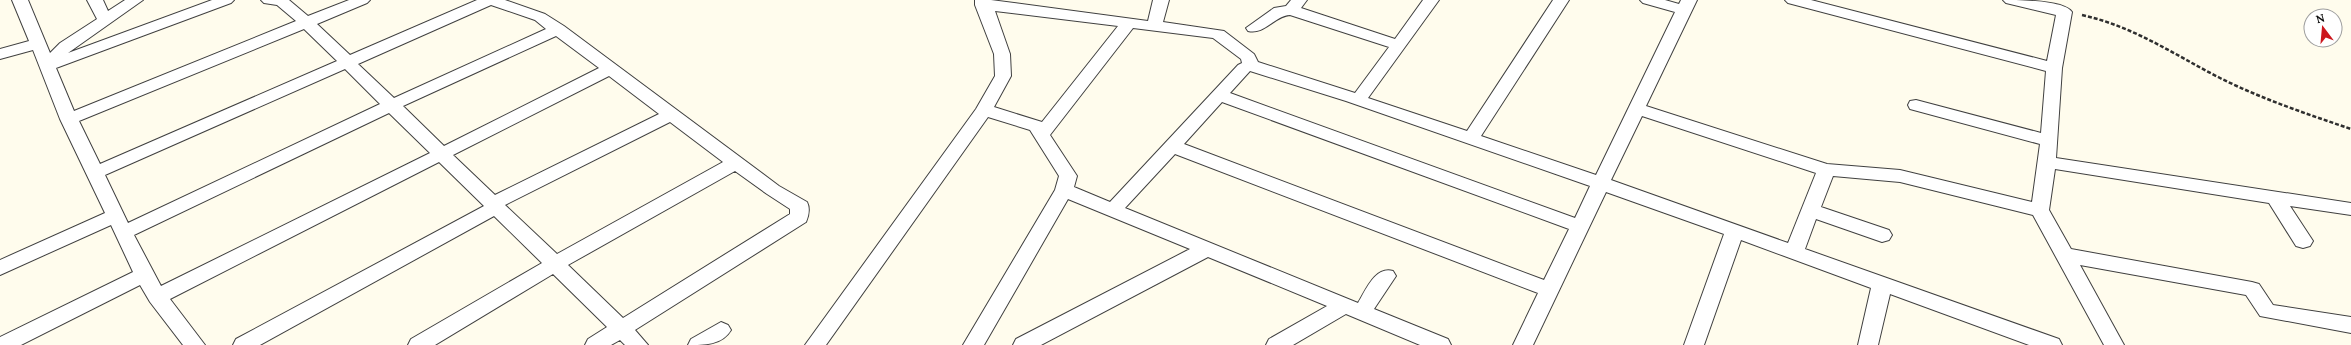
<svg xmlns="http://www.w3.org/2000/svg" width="2351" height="345" viewBox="0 0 2351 345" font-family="Lora,serif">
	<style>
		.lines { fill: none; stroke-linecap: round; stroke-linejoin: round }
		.minor-casing { stroke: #404040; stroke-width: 2 }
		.path { stroke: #2f2f2f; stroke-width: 2.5; stroke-dasharray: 4 2; stroke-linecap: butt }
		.minor { fill: #fff; fill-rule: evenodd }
	</style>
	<rect width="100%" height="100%" fill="#fffced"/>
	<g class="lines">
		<defs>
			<g id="minor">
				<path d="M12 0H28L50 53 60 43 97 19 87 0H103L108 11 125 0H143L68 53 212 0H234L231 3 56 68 74 111 296 21 277 5 264 3 261 0H289L308 16 349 0H370L367 3 317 24 350 55 477 0H505L545 14 564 26 779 186 807 202C810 208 809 215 806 222L635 330 648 345H625L620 340 611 345H585L588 339 607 327 553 274 435 345H408L411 339 542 263 494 216 260 345H233L236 339 484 206 439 162 170 299 205 345H183L150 302 140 285 21 345H0V337L133 272 111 225 0 275V260L105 213 60 119 33 50 0 59V49L29 41ZM491 5 535 20 546 29 394 98 358 64ZM304 29 337 61 100 164 79 121ZM556 36 599 68 444 146 403 106ZM345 69 380 104 128 223 105 175ZM609 76 659 114 495 195 453 155ZM389 113 430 153 161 286 134 235ZM670 122 723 162 557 254 505 205ZM735 171 767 194 790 209V214L623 318 568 265Z"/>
				<path d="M975 0H991L1148 21 1153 0H1169L1163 22 1224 31 1254 54 1258 62 1355 93 1389 47 1290 15C1274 16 1265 35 1248 31L1246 28 1274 8 1286 6 1291 0H1307L1301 8 1395 39 1423 0H1439L1368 98 1467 131 1553 0H1569L1481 136 1596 175 1675 12 1643 3 1640 0H1665L1679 4 1681 0H1697L1646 106 1827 164 1900 170 2032 202 2040 144 1910 109 1908 105 1910 101 1916 100 2041 133 2046 71 1788 3 1785 0H1811L2047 61 2056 15 2006 3 2003 0C2017 0 2064 0 2072 12L2062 68 2056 158 2351 203V215L2290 206 2313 241 2310 246 2303 248 2296 246 2269 203 2055 169 2049 210 2071 249 2252 282 2259 284 2273 305 2351 317V333L2260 316 2246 295 2080 265 2124 345H2104L2033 215 1900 182 1833 176 1821 207 1889 230 1892 235 1889 240 1882 242 1816 219 1805 249 2059 339 2062 345H2029L1890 294 1878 345H1858L1871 288 1741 240 1704 345H1684L1724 234 1606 192 1533 345H1513L1538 293 1175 154 1125 208 1358 303C1366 290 1375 266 1393 271L1396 276 1374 309 1448 339 1451 345H1420L1346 314 1293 345H1266L1269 339 1327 306 1208 257 1041 345H1013L1016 339 1190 249 1068 199 984 345H963L1055 190 1059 176 1030 130 988 117 826 345H805L976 109 995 76 994 54 975 5ZM995 11 1118 26 1042 122 994 107 1011 76 1010 54ZM1133 28 1213 38 1241 59 1242 63 1238 65 1110 202 1074 187 1077 176 1050 135ZM1250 71 1346 101 1590 186 1575 218 1230 93ZM1222 102 1569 229 1544 280 1184 144ZM1642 116 1816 173 1788 243 1611 180Z"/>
				<path d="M721 322 728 325 731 330C722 345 705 345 688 345L691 339Z"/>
			</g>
		</defs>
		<use href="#minor" class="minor-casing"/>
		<path class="path" d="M2082 15C2135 27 2173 54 2220 78 2262 99 2307 114 2351 129"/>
		<use href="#minor" class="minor"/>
	</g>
	<g transform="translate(2323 28) rotate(344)"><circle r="19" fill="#ffffff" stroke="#9e9e9e"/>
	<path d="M0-3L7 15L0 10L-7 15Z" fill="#cc161d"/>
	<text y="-6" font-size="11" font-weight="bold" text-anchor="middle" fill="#0d0d0d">N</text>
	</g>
</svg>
